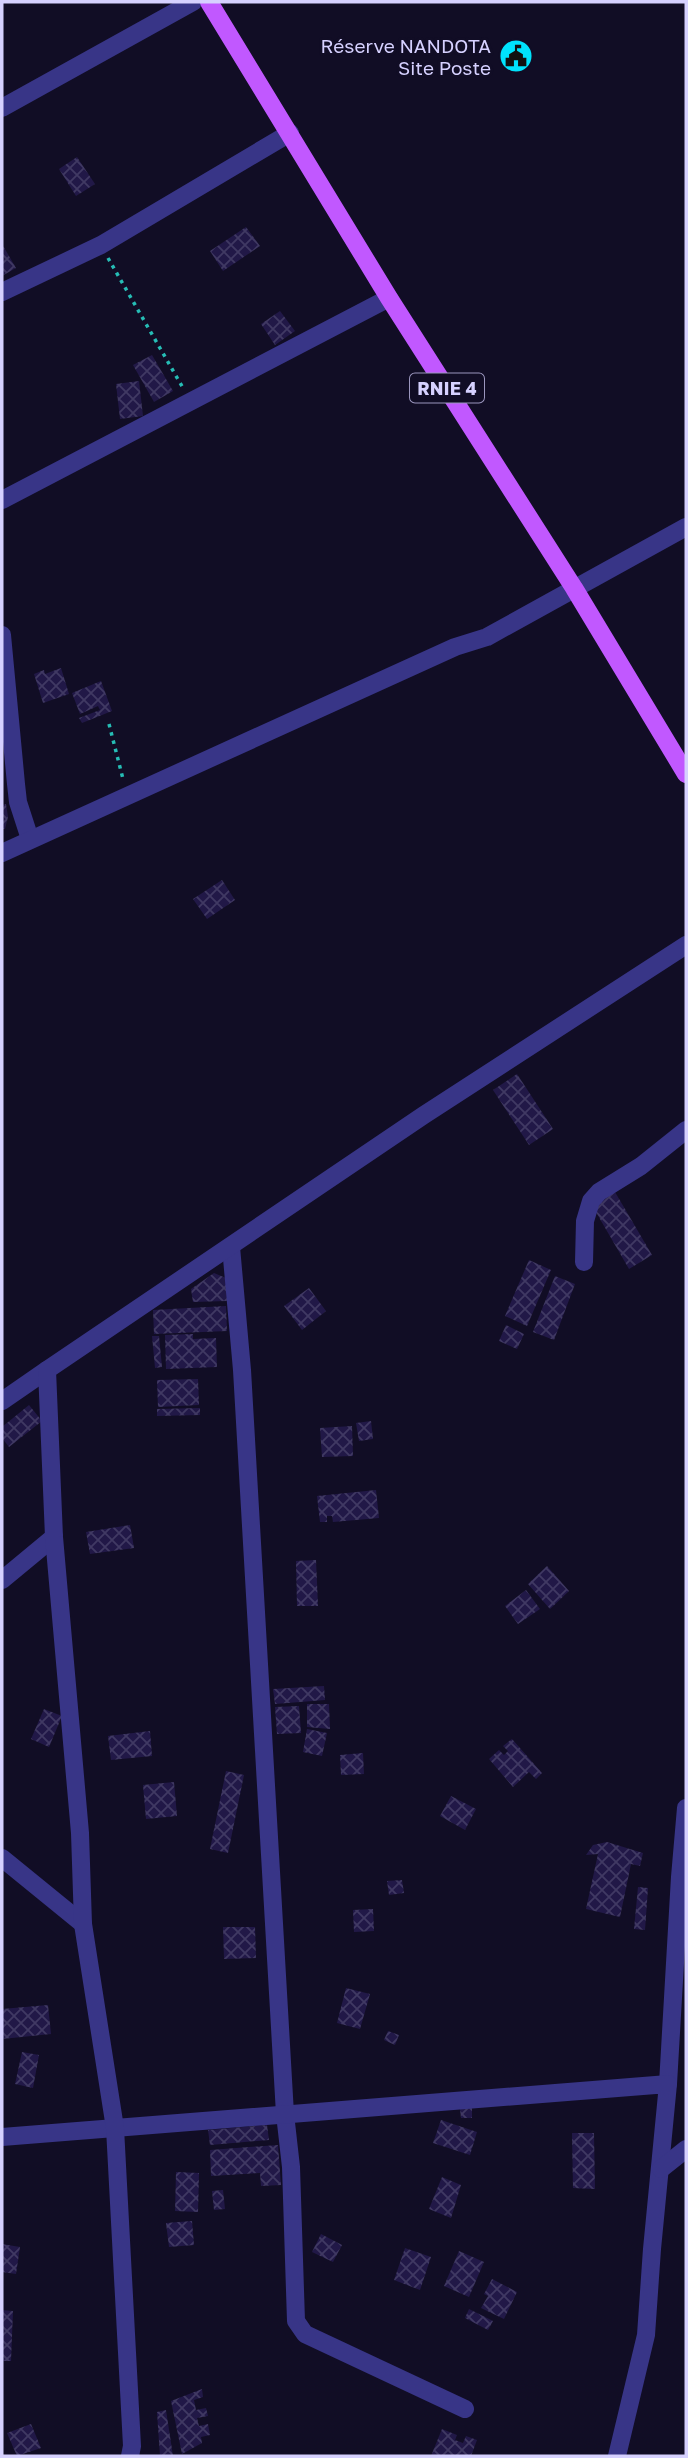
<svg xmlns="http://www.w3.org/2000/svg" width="688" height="2458" viewBox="0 0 688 2458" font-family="'Golos Text',sans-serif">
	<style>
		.building { fill: url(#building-cross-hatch) }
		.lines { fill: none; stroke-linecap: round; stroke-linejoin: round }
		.path { stroke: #26bdb5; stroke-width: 3.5; stroke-dasharray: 3.5 5; stroke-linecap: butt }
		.minor { stroke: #383587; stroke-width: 18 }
		.primary { stroke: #c158ff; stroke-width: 18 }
		.labels { text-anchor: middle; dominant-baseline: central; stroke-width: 6; stroke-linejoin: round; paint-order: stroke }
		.shield { fill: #110d25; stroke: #9b96be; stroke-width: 2 }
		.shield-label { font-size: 18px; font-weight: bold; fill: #d6d1ff }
		.poi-label { font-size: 19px; fill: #d6d1ff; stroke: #110d25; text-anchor: end }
	</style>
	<defs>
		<pattern id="building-cross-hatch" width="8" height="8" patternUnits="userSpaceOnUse" patternTransform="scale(1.75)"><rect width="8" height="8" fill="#211847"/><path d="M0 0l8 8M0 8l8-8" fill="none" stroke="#403963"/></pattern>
	</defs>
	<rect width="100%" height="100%" fill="#110d25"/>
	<g class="building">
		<polygon points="77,157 95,184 76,196 59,169"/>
		<polygon points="246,227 260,246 223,271 210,251"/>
		<polygon points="2,244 16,268 2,276"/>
		<polygon points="280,311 295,331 275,345 261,324"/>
		<polygon points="152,355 173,391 154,402 133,365"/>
		<polygon points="139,381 143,416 120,419 116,384"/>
		<polygon points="61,668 69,694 43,703 34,674 44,670 45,674"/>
		<polygon points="101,681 112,711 82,723 79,718 100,710 98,706 80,714 72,693"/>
		<polygon points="6,804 8,817 5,829 2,829 2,805"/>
		<polygon points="222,880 235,900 207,919 193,899"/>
		<polygon points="517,1074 553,1129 529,1145 493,1090"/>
		<polygon points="615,1192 652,1255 629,1269 593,1207"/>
		<polygon points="529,1260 551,1270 527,1326 505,1316"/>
		<polygon points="214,1273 226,1278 227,1301 193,1302 191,1289"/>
		<polygon points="555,1276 575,1284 554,1340 533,1332"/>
		<polygon points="309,1288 326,1311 302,1330 284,1306"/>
		<polygon points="226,1306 227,1331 154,1334 153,1310"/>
		<polygon points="506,1325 524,1334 517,1349 499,1341"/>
		<polygon points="193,1334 193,1339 216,1338 217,1367 166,1369 165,1335"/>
		<polygon points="152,1336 159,1336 162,1367 155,1368"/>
		<polygon points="198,1379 199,1405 158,1407 157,1380"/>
		<polygon points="29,1405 42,1421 9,1447 2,1438 2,1427"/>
		<polygon points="200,1408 200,1415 157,1416 157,1409"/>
		<polygon points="371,1421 373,1439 359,1441 356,1423"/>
		<polygon points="352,1426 353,1456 322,1457 320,1428"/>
		<polygon points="376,1490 379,1518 333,1522 332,1516 327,1516 327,1522 320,1522 317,1496"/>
		<polygon points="130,1525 134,1548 90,1554 86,1532"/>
		<polygon points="316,1560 318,1606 297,1606 296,1561"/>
		<polygon points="547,1566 569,1591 550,1609 528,1584"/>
		<polygon points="526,1590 540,1609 518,1624 505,1606"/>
		<polygon points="324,1686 325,1700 275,1704 273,1689"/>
		<polygon points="307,1704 329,1704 330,1729 307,1727"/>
		<polygon points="299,1706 301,1733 277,1734 275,1707"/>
		<polygon points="44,1709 62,1716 49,1747 31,1739"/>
		<polygon points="307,1729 327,1733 322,1756 303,1752"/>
		<polygon points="150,1731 152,1756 111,1760 108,1736"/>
		<polygon points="512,1739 542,1773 536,1779 529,1772 513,1787 489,1759 499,1750 504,1755 508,1751 503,1746"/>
		<polygon points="363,1753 364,1774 341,1775 340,1755"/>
		<polygon points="226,1771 244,1775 228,1853 210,1849"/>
		<polygon points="174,1782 177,1816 146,1819 143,1785"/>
		<polygon points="451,1796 476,1809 465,1830 440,1816"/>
		<polygon points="607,1842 643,1853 640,1866 631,1864 620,1917 586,1909 598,1854 586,1855 593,1845"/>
		<polygon points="402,1880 404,1893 389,1895 387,1881"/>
		<polygon points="638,1887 648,1888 645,1930 634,1929"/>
		<polygon points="373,1909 374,1931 354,1932 353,1910"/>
		<polygon points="223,1927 255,1927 256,1958 224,1959"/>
		<polygon points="346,1988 370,1994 360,2029 337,2023"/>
		<polygon points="48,2005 51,2034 2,2039 2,2009"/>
		<polygon points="388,2031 399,2035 395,2045 384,2040"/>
		<polygon points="22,2052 39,2055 33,2088 15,2084"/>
		<polygon points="472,2108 472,2118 461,2118 460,2109"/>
		<polygon points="441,2120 477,2132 470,2155 433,2143"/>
		<polygon points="267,2125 269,2140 210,2145 208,2130"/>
		<polygon points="572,2133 594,2133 595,2189 573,2188"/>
		<polygon points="278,2145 281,2185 261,2186 260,2173 211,2176 210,2150"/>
		<polygon points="176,2172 199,2173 198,2212 175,2211"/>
		<polygon points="442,2177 461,2185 451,2218 429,2209"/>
		<polygon points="223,2190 225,2209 214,2210 212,2191"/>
		<polygon points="192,2221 194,2245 169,2247 166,2223"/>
		<polygon points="321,2234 342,2245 333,2262 312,2252"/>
		<polygon points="2,2244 20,2247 16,2274 2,2272"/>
		<polygon points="405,2248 431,2257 420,2290 394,2280"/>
		<polygon points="459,2251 484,2262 469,2297 444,2286"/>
		<polygon points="492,2279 517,2292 504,2319 481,2308 488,2296 484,2294"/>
		<polygon points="469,2309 493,2321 488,2330 465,2318"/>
		<polygon points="2,2310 13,2311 11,2361 2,2361"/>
		<polygon points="202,2389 203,2397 194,2400 196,2410 206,2408 208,2416 197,2418 199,2426 208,2424 210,2435 201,2437 202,2443 182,2454 171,2401"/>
		<polygon points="166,2410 173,2456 160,2456 157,2412"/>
		<polygon points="31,2424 41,2448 17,2456 7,2433"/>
		<polygon points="442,2429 457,2435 455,2440 463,2443 466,2436 477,2440 471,2456 431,2456"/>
	</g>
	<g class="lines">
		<g class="path">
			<polyline points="108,258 183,388"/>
			<polyline points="109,724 123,779"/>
		</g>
		<g class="minor">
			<polyline points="2,108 193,2"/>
			<polyline points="2,292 101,245 290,133"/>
			<polyline points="2,500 389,298"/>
			<polyline points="2,635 16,784 18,802 30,839"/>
			<polyline points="2,853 455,647 487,637 686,527"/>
			<polyline points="231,1247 242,1370 285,2114 291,2167 296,2321 305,2334 465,2409"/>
			<polyline points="584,1262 585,1221 591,1201 599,1192 641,1166 686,1130"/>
			<polyline points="2,1401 47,1370"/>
			<polyline points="2,1580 54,1537"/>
			<polyline points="2,1858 83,1924"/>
			<polyline points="668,2084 680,1877 686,1808"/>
			<polyline points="2,2137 668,2084 652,2249 646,2335 617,2456"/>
			<polyline points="661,2169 686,2149"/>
			<polyline points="130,2456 132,2446 115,2128 83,1924 80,1833 54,1537 47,1370 424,1115 686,945"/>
		</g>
		<polyline class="primary" points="209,2 389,298 574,588 686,774"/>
	</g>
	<defs>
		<symbol id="civic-disc" viewBox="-11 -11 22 22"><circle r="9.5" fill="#00e2fc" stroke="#110d25"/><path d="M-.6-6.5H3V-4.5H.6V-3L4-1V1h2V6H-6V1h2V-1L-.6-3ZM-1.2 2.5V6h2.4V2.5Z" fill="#111"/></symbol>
	</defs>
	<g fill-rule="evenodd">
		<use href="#civic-disc" x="497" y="37" width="38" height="38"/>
	</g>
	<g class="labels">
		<rect class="shield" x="410" y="373.5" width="74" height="29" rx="5"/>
		<g class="shield-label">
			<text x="447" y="388">RNIE 4</text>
		</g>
		<g class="poi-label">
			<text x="491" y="45">Réserve NANDOTA<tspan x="491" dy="22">Site Poste</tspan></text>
		</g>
	</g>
	<rect width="688" height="2458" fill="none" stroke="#d6d1ff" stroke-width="7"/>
</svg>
